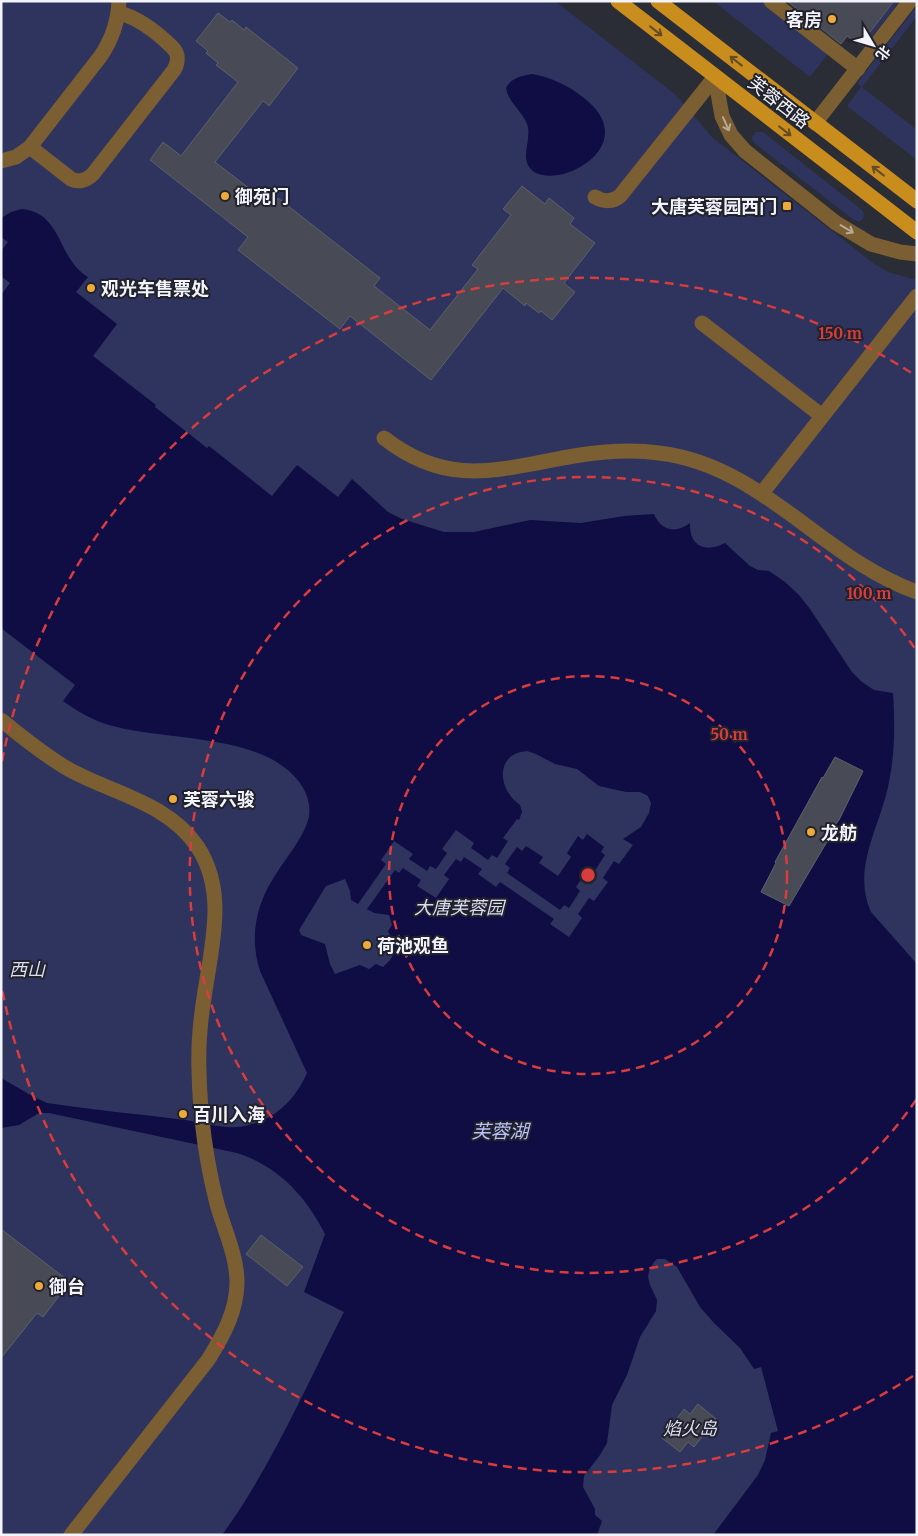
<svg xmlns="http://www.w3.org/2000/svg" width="918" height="1536" viewBox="0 0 918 1536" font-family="Merriweather,'Noto Sans SC',serif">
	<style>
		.green { fill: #2e345e }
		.water { fill: #100c44; fill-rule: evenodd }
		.building { fill: #484b55; stroke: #5d606b }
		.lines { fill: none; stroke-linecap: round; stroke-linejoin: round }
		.minor { stroke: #7b5e32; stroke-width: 15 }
		.major { stroke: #c88d1c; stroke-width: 15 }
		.oneway { stroke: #644d26 }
		.oneway2 { stroke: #b7a996 }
		.ring { fill: none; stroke: #d93c3d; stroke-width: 2.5; stroke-dasharray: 9 6 }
		.poi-dot { fill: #ebaa39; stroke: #21222c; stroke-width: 2 }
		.labels { text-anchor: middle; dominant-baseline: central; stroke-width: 4; stroke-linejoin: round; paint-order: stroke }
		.poi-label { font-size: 18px; font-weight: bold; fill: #f3f4fb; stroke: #21222c; text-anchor: start }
		.street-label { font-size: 18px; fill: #f3f4fb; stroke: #21222c }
		.park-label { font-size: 18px; font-style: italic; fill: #dbdef1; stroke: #21222c }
		.water-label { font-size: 19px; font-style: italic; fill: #b7c1f7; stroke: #21222c }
		.centre { fill: #d93c3d; stroke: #21222c; stroke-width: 2.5 }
		.ring-label { font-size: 15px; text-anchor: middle; font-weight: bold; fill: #d93c3d; stroke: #21222c; stroke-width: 4; stroke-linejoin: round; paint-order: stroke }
	</style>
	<rect width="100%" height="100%" fill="#2a2c36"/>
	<g class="green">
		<polygon points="1,1 555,1 676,95 713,138 873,263 888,272 917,280 917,1535 1,1535"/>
		<polygon points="713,1 761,1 828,54 810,77"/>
		<polygon points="894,1 900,1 863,48 860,45"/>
		<polygon points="917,6 917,16 862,87 917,130 917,160 847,106 861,87 857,83"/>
		<polygon points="756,132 763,132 862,210 864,214 863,219 859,222 854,220 753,142 752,137"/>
	</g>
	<g class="water">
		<path d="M532 74C551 77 569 86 584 98 649 149 544 198 528 165 522 153 532 137 527 124 522 111 508 102 506 88 511 78 521 76 532 74Z"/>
		<path d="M22 209C63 213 57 259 88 277L76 292 117 324 93 356 156 405 155 407 207 448 209 446 272 496 297 465 338 497 352 479 388 512 402 519 444 532H474L530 520 581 523 624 516 654 514C661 531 676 534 690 523 689 547 706 553 725 543L750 566 758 570 769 571 785 582 799 595 810 609 852 672 862 682 874 690 893 693C895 722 895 753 889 782 881 826 851 867 871 912L917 964V1535H713L758 1475 765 1460 771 1433 778 1431 761 1367 754 1369 740 1348 714 1323 700 1307 677 1267 665 1259H657L654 1262 649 1271 648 1277 650 1285 657 1300 656 1311 640 1337 627 1375 612 1405 607 1443 600 1455 584 1476 583 1487 595 1509V1515L602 1521 597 1535H222C271 1468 306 1386 344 1312L304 1292 325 1234C306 1196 278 1166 237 1153L49 1113H39L19 1125 1 1128V1078L34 1097 47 1103C93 1110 139 1114 185 1120 206 1123 227 1131 249 1125 276 1119 296 1098 307 1073L260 971C249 937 256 904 276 874 286 858 299 843 306 826 312 813 310 799 302 786 267 732 167 742 109 725 92 720 77 711 63 701L75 685 1 628V295L10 283 1 276V251L8 242 1 237V218L11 212ZM527 751 536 754 555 764 577 769 599 786 626 792H640L648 796 651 803 649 813 641 827 623 839 633 845 619 864 614 861 603 878 608 882 594 901 589 898 578 914 582 918 569 937 550 924 554 919 500 882 496 887 478 874 482 869 464 857 461 862 456 859 444 875 449 879 436 898 417 886 421 880 403 868 399 873 395 870 367 909 374 913 389 915 392 925 388 931C396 949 398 954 383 967L376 964 369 969 360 965 335 974 330 964 325 944 301 935 299 930 326 886 345 879 350 891 351 900 358 904 386 864 381 860 394 841 413 854 409 859 427 871 430 866 436 869 447 853 442 849 456 830 474 843 471 848 488 860 492 855 497 858 508 841 503 838 517 819 519 820 522 812 520 805C499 791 493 754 527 751ZM835 757 863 772 839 820 837 819 826 839 828 840 789 906 761 891 776 863 775 862 822 777 823 778Z"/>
		<polygon points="587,834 604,847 601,852 605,855 594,872 589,868 576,887 580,891 569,908 564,905 560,910 507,873 510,868 505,864 517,847 522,851 526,846 543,857 539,863 558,876 571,857 567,853 578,836 583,840"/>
	</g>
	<g class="building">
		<polygon points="787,1 894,1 860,45 847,36 841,44"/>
		<polygon points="218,13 230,22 232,20 244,30 246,27 298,68 269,106 263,101 215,162 272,206 278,198 380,278 374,286 430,330 478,269 472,265 511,215 503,209 522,186 545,204 549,198 574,218 570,224 595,243 564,283 575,292 552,320 541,311 539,313 526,303 525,306 503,288 431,380 350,316 340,329 238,250 248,237 150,160 163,142 181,156 238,82 216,65 218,63 206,53 208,51 196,41"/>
		<polygon points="835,757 863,771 839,820 825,838 828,840 789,906 761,892 776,863 775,862 822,777 823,778"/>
		<polygon points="1,1229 70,1282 43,1317 37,1313 1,1358"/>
		<polygon points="261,1235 303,1267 287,1286 246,1254"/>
		<polygon points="698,1404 716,1419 694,1447 688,1442 680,1452 662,1438 684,1409 690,1414"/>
	</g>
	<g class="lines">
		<g class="minor">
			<polyline points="771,1 858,69"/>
			<polyline points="715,77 722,116 731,135 745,151 836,223 871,244 900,252 917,254"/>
			<polyline points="815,123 910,1"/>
			<path d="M30 147 71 179C79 183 87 180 93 174L174 70C178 63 179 54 173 48 158 33 139 18 119 13"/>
			<path d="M1 161 16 157 30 147 100 57C112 40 118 22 119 1"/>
			<path d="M595 197C604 202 613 202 620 196L715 77"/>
			<polyline points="702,323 822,416"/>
			<path d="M384 438C452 491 504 467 580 455 606 451 633 449 659 453 762 465 823 559 917 592"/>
			<polyline points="762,493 917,296"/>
			<path d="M1 720C24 738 45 756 70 770 112 793 168 803 197 846 228 892 211 947 204 998 200 1023 198 1047 199 1071 200 1116 206 1161 217 1204 224 1229 237 1256 237 1282 237 1311 223 1336 208 1360L71 1535"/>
		</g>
		<g class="major">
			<polyline points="618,1 917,232"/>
			<polyline points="658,1 917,201"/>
		</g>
	</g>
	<defs><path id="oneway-shaft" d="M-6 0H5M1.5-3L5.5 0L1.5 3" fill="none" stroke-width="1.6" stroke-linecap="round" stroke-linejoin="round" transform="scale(1.25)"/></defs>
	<g class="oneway">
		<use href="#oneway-shaft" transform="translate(656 31) rotate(38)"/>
		<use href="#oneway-shaft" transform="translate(736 61) rotate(-142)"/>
		<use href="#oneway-shaft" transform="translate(785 131) rotate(38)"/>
		<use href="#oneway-shaft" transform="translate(878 171) rotate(-142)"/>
	</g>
	<g class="oneway2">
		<use href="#oneway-shaft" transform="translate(726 124) rotate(66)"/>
		<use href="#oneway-shaft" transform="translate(847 229) rotate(31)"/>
	</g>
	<g class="ring">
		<circle cx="588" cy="875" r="199"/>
		<path d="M916 1100A398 398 0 1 1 916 650"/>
		<path d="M913 1376A597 597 0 0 1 2 989M2 761A597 597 0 0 1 913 374"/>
	</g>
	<g class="poi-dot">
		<circle cx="832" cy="19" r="5"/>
		<circle cx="225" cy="196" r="5"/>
		<rect x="782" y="201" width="10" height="10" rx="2.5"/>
		<circle cx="91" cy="288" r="5"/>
		<circle cx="173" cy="799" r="5"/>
		<circle cx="811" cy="832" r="5"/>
		<circle cx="367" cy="945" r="5"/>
		<circle cx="183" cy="1114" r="5"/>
		<circle cx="39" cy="1286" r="5"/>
	</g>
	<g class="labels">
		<g class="poi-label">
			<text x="822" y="19" text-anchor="end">客房</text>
			<text x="235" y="196">御苑门</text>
			<text x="777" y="206" text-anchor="end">大唐芙蓉园西门</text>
			<text x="101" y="288">观光车售票处</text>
			<text x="183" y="799">芙蓉六骏</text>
			<text x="821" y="832">龙舫</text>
			<text x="377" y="945">荷池观鱼</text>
			<text x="193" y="1114">百川入海</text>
			<text x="49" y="1286">御台</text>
		</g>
		<g class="street-label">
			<text transform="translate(779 102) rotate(38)">芙蓉西路</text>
		</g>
		<g class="park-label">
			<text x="459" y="907">大唐芙蓉园</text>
			<text x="27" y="969">西山</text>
			<text x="690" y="1428">焰火岛</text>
		</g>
		<g class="water-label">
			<text x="500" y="1131">芙蓉湖</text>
		</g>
	</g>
	<circle cx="588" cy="875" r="8" class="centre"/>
	<g class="ring-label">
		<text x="840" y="339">150 m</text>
		<text x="869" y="599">100 m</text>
		<text x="729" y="740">50 m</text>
	</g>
	<rect width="918" height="1536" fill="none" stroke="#f3f4fb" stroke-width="5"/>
	<g transform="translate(873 45) rotate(128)" stroke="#21222c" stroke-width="4" paint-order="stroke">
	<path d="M0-4L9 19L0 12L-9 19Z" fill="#f3f4fb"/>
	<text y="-8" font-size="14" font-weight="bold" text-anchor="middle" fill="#f3f4fb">北</text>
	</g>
</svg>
